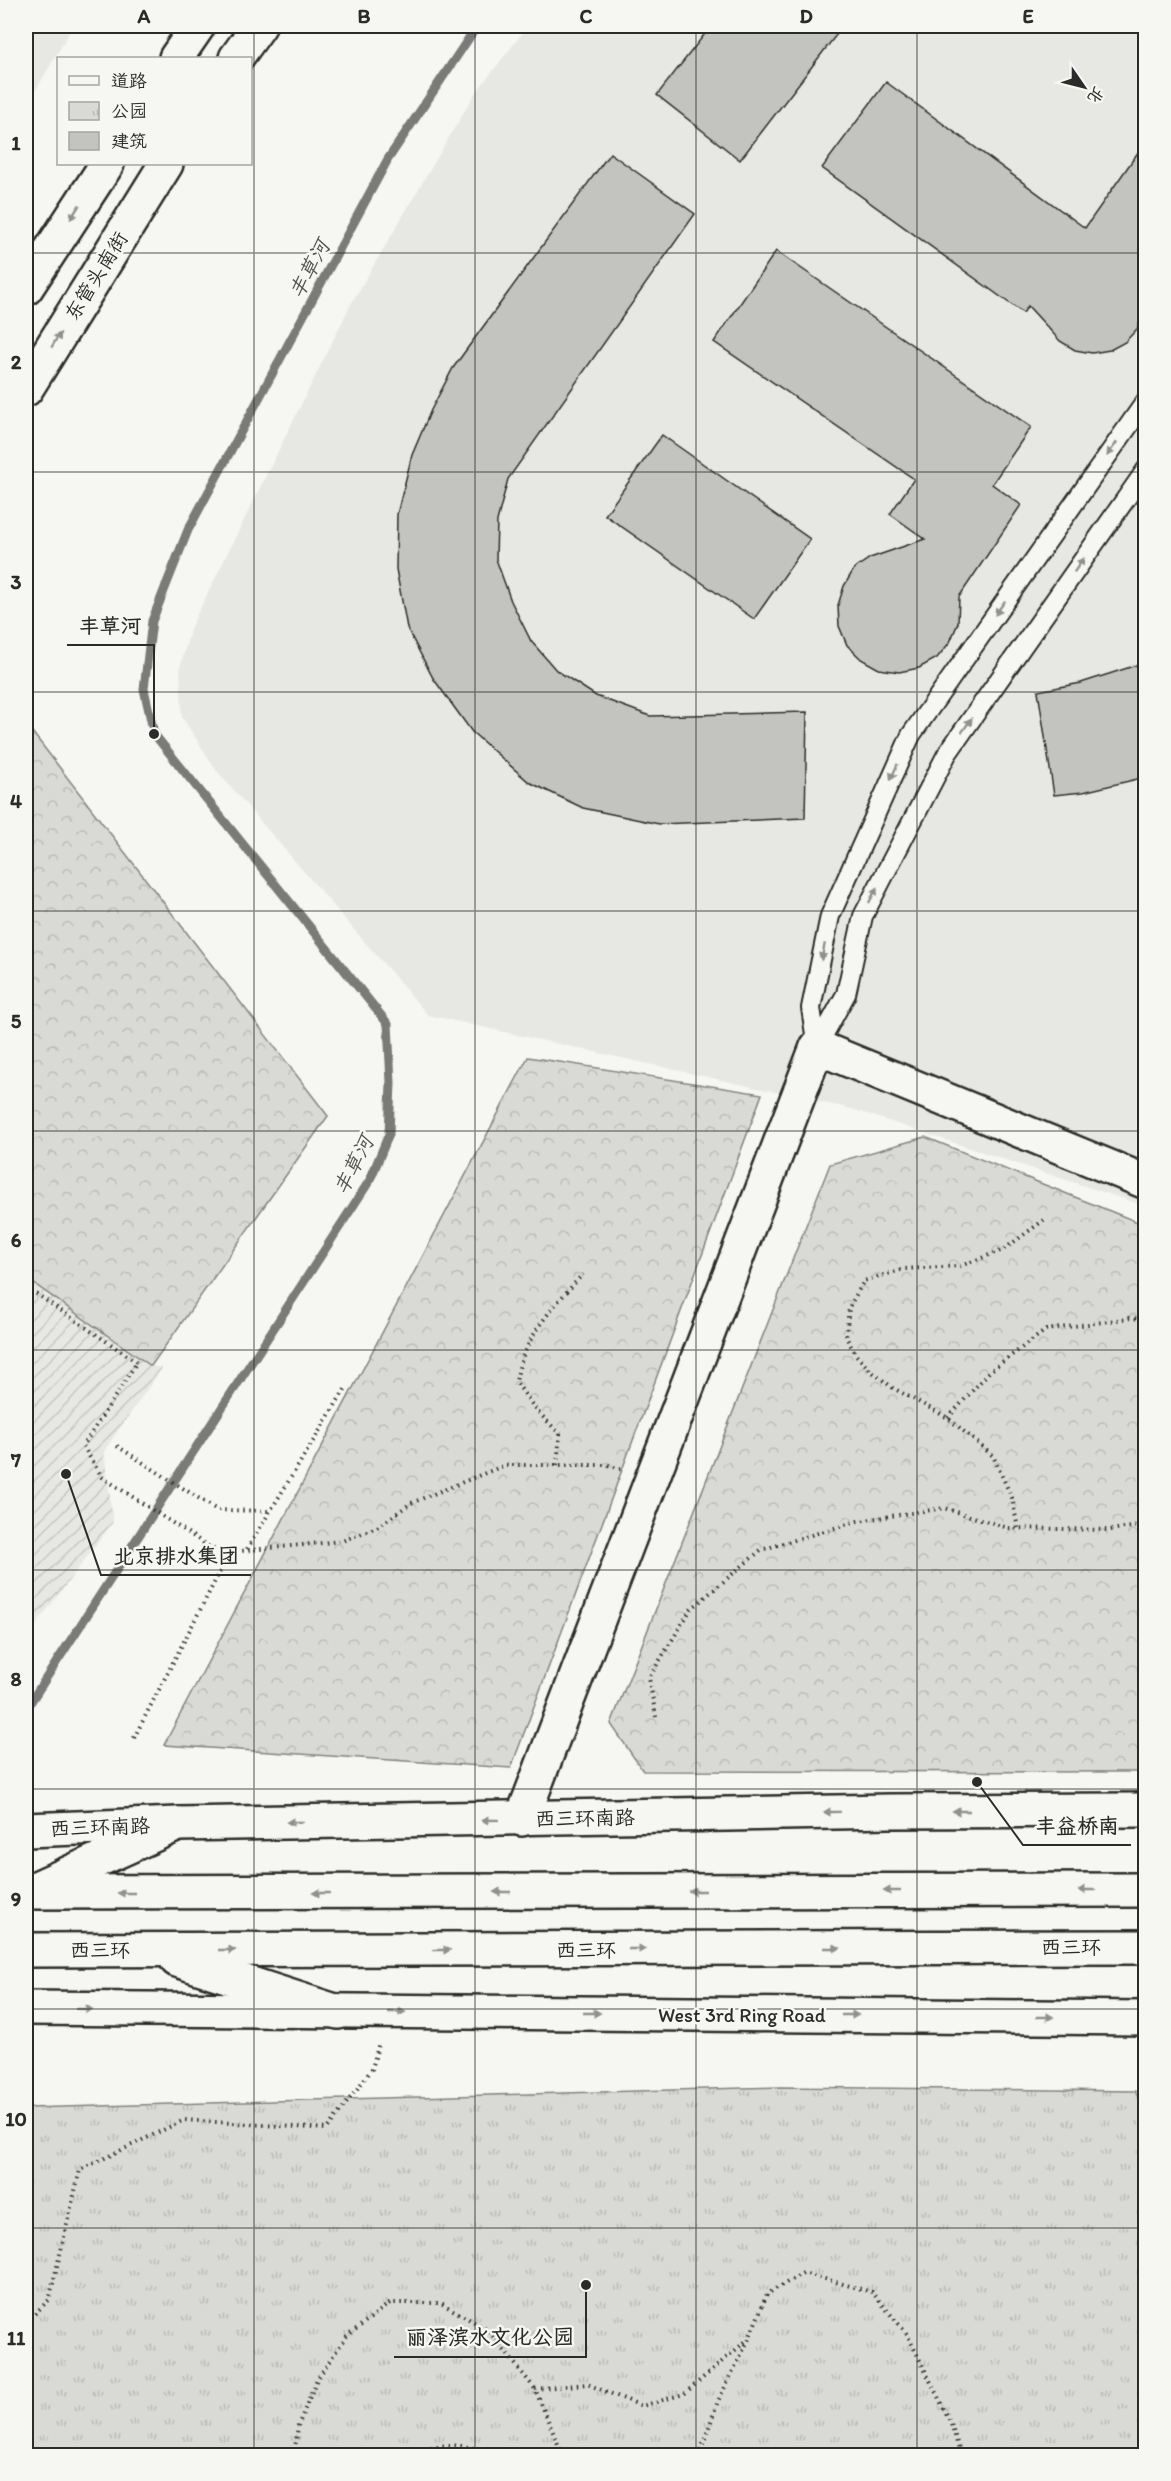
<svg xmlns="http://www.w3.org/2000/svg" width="1171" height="2481" viewBox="0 0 1171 2481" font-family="Itim,'LXGW WenKai TC',sans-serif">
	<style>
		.built { fill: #e7e7e3 }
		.industrial { fill: url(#industrial-furrows) }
		.forest { fill: url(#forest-crowns); stroke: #828280; stroke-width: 1.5 }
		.park { fill: url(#park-tufts); stroke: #828280; stroke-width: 1.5 }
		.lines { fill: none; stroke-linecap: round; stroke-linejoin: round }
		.stream { stroke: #7a7a78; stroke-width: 9 }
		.building { fill: #c3c3c0; stroke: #2b2b2b; stroke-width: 1.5 }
		.service-casing { stroke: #2b2b2b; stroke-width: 22 }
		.minor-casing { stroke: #2b2b2b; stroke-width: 38 }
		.tertiary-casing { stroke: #2b2b2b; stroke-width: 38 }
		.secondary-casing { stroke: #2b2b2b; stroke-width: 38 }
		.trunk-casing { stroke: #2b2b2b; stroke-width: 38 }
		.path { stroke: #2b2b2b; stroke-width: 4; stroke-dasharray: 1.5 4.5; stroke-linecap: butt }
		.service { stroke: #f6f6f2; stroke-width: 18 }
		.minor { stroke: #f6f6f2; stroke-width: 33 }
		.tertiary { stroke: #f6f6f2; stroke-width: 33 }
		.secondary { stroke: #f6f6f2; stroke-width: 33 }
		.trunk { stroke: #f6f6f2; stroke-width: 33 }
		.rail { stroke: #2b2b2b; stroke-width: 4.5; stroke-dasharray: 9 4.5; stroke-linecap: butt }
		.oneway { fill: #90908e }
		.grid { fill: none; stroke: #2b2b2b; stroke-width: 1.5; stroke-opacity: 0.55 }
		.labels { text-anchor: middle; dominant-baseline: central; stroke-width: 5; stroke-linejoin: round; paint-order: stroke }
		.street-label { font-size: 20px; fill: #2b2b2b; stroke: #f6f6f2 }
		.water-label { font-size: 21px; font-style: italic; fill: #525251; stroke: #f6f6f2 }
		.leader { fill: none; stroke: #2b2b2b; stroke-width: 2 }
		.callout-dot { fill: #2b2b2b; stroke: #f6f6f2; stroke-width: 2 }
		.callout-label { font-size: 21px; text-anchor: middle; font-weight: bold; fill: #2b2b2b; stroke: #f6f6f2; stroke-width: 5; stroke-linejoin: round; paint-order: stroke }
		.neatline { fill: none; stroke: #2b2b2b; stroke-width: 2 }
		.grid-label { font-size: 20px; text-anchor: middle; font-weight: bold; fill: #2b2b2b }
	</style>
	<defs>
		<pattern id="industrial-furrows" width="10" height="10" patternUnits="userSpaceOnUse" patternTransform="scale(1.5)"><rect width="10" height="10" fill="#e7e7e3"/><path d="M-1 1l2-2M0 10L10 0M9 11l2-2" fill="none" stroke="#c6c6c3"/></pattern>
		<pattern id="forest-crowns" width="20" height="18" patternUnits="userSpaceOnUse" patternTransform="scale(1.5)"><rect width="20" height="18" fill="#d9d9d5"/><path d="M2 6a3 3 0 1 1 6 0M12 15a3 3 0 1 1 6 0" fill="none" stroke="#babab7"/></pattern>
		<pattern id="park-tufts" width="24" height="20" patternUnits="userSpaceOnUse" patternTransform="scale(1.5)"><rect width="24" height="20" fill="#d9d9d5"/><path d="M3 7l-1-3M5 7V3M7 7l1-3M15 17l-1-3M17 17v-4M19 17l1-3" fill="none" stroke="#babab7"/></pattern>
	</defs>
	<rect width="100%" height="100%" fill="#f6f6f2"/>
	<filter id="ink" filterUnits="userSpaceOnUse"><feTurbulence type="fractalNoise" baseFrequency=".0167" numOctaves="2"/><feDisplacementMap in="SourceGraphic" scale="12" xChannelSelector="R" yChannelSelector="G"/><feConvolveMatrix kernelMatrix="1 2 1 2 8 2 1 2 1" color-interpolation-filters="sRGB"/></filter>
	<g filter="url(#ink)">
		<g class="built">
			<polygon points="26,26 73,26 26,107"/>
			<polygon points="528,26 1145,26 1145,1206 852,1109 428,1015 217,771 182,717 180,668 191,627 351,304 474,95"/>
		</g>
		<polygon class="industrial" points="26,1278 151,1366 162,1368 104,1451 113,1522 26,1638"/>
		<g class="forest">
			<polygon points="26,724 328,1116 151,1366 26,1278"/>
			<polygon points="528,1057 762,1094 511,1768 164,1745"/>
			<polygon points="925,1137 1145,1225 1145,1772 643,1771 611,1724 830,1164"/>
		</g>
		<polygon class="park" points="780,2087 1135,2091 1146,2115 1145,2455 26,2455 27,2108"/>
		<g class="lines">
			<polyline class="stream" points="26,1709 370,1180 389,1134 391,1083 388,1024 154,734 144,689 152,621 188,530 388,159 477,26"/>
		</g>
		<g class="building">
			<polygon points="711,26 843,26 740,160 657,95"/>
			<polygon points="886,82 1085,228 1146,141 1144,313 1137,329 1125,342 1110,350 1092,353 1075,350 1060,341 1028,306 1023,313 822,168"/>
			<polygon points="610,153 695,214 508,479 497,521 496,559 511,601 531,641 556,670 596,696 650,716 807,712 805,818 659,824 583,808 529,782 472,732 433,678 407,628 396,569 397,514 412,455 431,410 453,368"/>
			<polygon points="776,251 1031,427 992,484 1021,505 959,597 958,623 950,642 937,658 919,668 899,672 879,669 861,659 847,645 839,626 838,605 844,586 854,569 870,558 925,539 890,514 914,479 714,342"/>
			<polygon points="662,435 810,539 754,619 605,515"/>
			<polygon points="1146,662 1146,777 1083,792 1054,795 1038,691 1081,683"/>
		</g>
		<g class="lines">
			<defs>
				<g id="service">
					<polyline points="817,1047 811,1008 830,916 911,735 1146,401"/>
					<polyline points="817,1047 846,994 863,916 947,754 1146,470"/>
				</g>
				<polyline id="minor" points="522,1819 817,1047 1146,1182"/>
				<g id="tertiary">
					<polyline points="26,1830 178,1824 890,1811 1146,1810"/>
					<polyline points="26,2008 1146,2018"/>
				</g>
				<g id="secondary">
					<polyline points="176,58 198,26"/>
					<polyline points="236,58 259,26"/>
					<polyline points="26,288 107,164"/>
					<polyline points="26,389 166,164"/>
				</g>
				<g id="trunk">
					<polyline points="36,1888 178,1824"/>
					<polyline points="26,1892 1146,1890"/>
					<polyline points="26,1950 1146,1947"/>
					<polyline points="177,1960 338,2012"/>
				</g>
			</defs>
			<use href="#service" class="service-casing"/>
			<use href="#minor" class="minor-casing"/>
			<use href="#tertiary" class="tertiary-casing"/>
			<use href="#secondary" class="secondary-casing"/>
			<use href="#trunk" class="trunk-casing"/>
			<g class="path">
				<polyline points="26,1287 137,1362 83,1446 102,1477 211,1548 230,1552 342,1541 379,1526 411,1503 505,1465 608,1465 623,1470"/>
				<polyline points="948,1418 990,1371 1046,1330 1130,1318 1146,1319"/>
				<polyline points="117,1446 217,1510 270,1511"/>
				<path d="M557 1465 560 1434 536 1410 516 1382C523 1337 553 1307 583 1274"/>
				<polyline points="1018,1528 1012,1498 993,1456 948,1418 893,1388 871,1371 856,1355 846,1337 849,1307 864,1281 904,1269 960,1266 1003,1250 1044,1220"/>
				<polyline points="247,1549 347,1386"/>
				<polyline points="656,1717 649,1678 691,1609 761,1550 858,1521 944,1508 1008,1528 1110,1530 1146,1525"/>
				<polyline points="134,1738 230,1552"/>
				<polyline points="26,2322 49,2300 80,2170 184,2120 327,2129 372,2069 379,2042"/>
				<polyline points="535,2389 587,2384 642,2406 684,2394 746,2341"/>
				<polyline points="294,2456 298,2426 317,2379 347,2336 390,2303 441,2303 488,2330 535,2389 563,2456"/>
				<path d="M402 2456C443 2439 466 2445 507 2456"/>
				<polyline points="699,2456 718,2401 749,2339 767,2294 803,2273 872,2292 907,2334 951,2423 961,2456"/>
			</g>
			<use href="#service" class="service"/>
			<use href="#minor" class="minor"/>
			<use href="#tertiary" class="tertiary"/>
			<use href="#secondary" class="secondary"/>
			<use href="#trunk" class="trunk"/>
			<polyline class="rail" points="26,39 34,26"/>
		</g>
		<defs><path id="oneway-solid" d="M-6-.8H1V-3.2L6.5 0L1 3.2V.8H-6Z" transform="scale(1.5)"/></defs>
		<g class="oneway">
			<use href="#oneway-solid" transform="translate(75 212) rotate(123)"/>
			<use href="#oneway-solid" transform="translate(56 340) rotate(-58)"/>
			<use href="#oneway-solid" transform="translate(1112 449) rotate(125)"/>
			<use href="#oneway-solid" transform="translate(1079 565) rotate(-55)"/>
			<use href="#oneway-solid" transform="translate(1000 608) rotate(125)"/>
			<use href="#oneway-solid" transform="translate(967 725) rotate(-55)"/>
			<use href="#oneway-solid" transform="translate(894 772) rotate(114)"/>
			<use href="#oneway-solid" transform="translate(873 895) rotate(-63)"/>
			<use href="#oneway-solid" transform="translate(823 952) rotate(102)"/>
			<use href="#oneway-solid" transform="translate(961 1811) rotate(-180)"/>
			<use href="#oneway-solid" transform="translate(832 1812) rotate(179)"/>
			<use href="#oneway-solid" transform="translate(490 1820) rotate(179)"/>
			<use href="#oneway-solid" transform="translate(295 1822) rotate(179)"/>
			<use href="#oneway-solid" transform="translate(1087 1890) rotate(180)"/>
			<use href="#oneway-solid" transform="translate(697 1891) rotate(180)"/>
			<use href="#oneway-solid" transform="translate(892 1891) rotate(180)"/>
			<use href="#oneway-solid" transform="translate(502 1892) rotate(180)"/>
			<use href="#oneway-solid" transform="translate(126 1893) rotate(-180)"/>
			<use href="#oneway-solid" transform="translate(321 1893) rotate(-180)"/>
			<use href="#oneway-solid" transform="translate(832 1948)"/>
			<use href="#oneway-solid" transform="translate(637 1949)"/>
			<use href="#oneway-solid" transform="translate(227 1950)"/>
			<use href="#oneway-solid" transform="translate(442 1950)"/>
			<use href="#oneway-solid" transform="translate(84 2009) rotate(1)"/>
			<use href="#oneway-solid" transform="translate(397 2012)"/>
			<use href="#oneway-solid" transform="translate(592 2013)"/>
			<use href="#oneway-solid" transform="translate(850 2015)"/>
			<use href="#oneway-solid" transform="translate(1045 2017)"/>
		</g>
	</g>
	<path class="grid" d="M254 26V2456M475 26V2456M696 26V2456M917 26V2456M26 253H1146M26 472H1146M26 692H1146M26 911H1146M26 1131H1146M26 1350H1146M26 1570H1146M26 1789H1146M26 2009H1146M26 2228H1146"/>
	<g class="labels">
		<g class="street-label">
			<text transform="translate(96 276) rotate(-58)">东管头南街</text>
			<text transform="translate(585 1818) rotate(-1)">西三环南路</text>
			<text transform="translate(100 1827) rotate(-2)">西三环南路</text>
			<text x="1071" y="1947">西三环</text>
			<text x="100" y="1950">西三环</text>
			<text x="586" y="1950">西三环</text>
			<text x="742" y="2015">West 3rd Ring Road</text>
		</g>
		<g class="water-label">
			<text transform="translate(309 269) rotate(-62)">丰草河</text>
			<text transform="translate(353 1165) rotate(-63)">丰草河</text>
		</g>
	</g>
	<path class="leader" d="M154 734L154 645H67M66 1474L101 1575H251M977 1782L1023 1845H1131M586 2285L586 2357H394"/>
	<g class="callout-dot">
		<circle cx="154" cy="734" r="6"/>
		<circle cx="66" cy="1474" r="6"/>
		<circle cx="977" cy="1782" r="6"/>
		<circle cx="586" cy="2285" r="6"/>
	</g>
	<g class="callout-label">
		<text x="110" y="633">丰草河</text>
		<text x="176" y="1563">北京排水集团</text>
		<text x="1077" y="1833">丰益桥南</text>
		<text x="490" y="2344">丽泽滨水文化公园</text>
	</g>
	<rect width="1171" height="2481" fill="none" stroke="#f6f6f2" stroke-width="66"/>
	<rect x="57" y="57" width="195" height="108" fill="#f6f6f2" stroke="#a5a5a2" stroke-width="1.5"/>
	<rect x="69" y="76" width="30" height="9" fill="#f6f6f2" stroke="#a5a5a2" stroke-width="1.5"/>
	<text x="111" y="87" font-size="18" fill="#2b2b2b">道路</text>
	<rect x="69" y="102" width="30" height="18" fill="url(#park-tufts)" stroke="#a5a5a2" stroke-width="1.5"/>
	<text x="111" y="117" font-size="18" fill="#2b2b2b">公园</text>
	<rect x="69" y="132" width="30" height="18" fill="#c3c3c0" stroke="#a5a5a2" stroke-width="1.5"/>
	<text x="111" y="147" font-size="18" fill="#2b2b2b">建筑</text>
	<g transform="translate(1084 87) rotate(125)" stroke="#f6f6f2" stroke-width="4.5" paint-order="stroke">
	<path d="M0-4.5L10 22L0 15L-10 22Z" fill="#2b2b2b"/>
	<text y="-9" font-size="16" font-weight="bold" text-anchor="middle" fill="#2b2b2b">北</text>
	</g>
	<rect x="33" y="33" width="1105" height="2415" class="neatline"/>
	<g class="grid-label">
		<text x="144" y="23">A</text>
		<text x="364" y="23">B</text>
		<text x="586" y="23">C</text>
		<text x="806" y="23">D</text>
		<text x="1028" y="23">E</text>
		<text x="16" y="150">1</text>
		<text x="16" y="369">2</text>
		<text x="16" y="589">3</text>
		<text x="16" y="808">4</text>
		<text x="16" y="1028">5</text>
		<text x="16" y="1247">6</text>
		<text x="16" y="1467">7</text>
		<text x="16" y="1686">8</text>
		<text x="16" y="1906">9</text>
		<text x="16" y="2126">10</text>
		<text x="16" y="2345">11</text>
	</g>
</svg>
